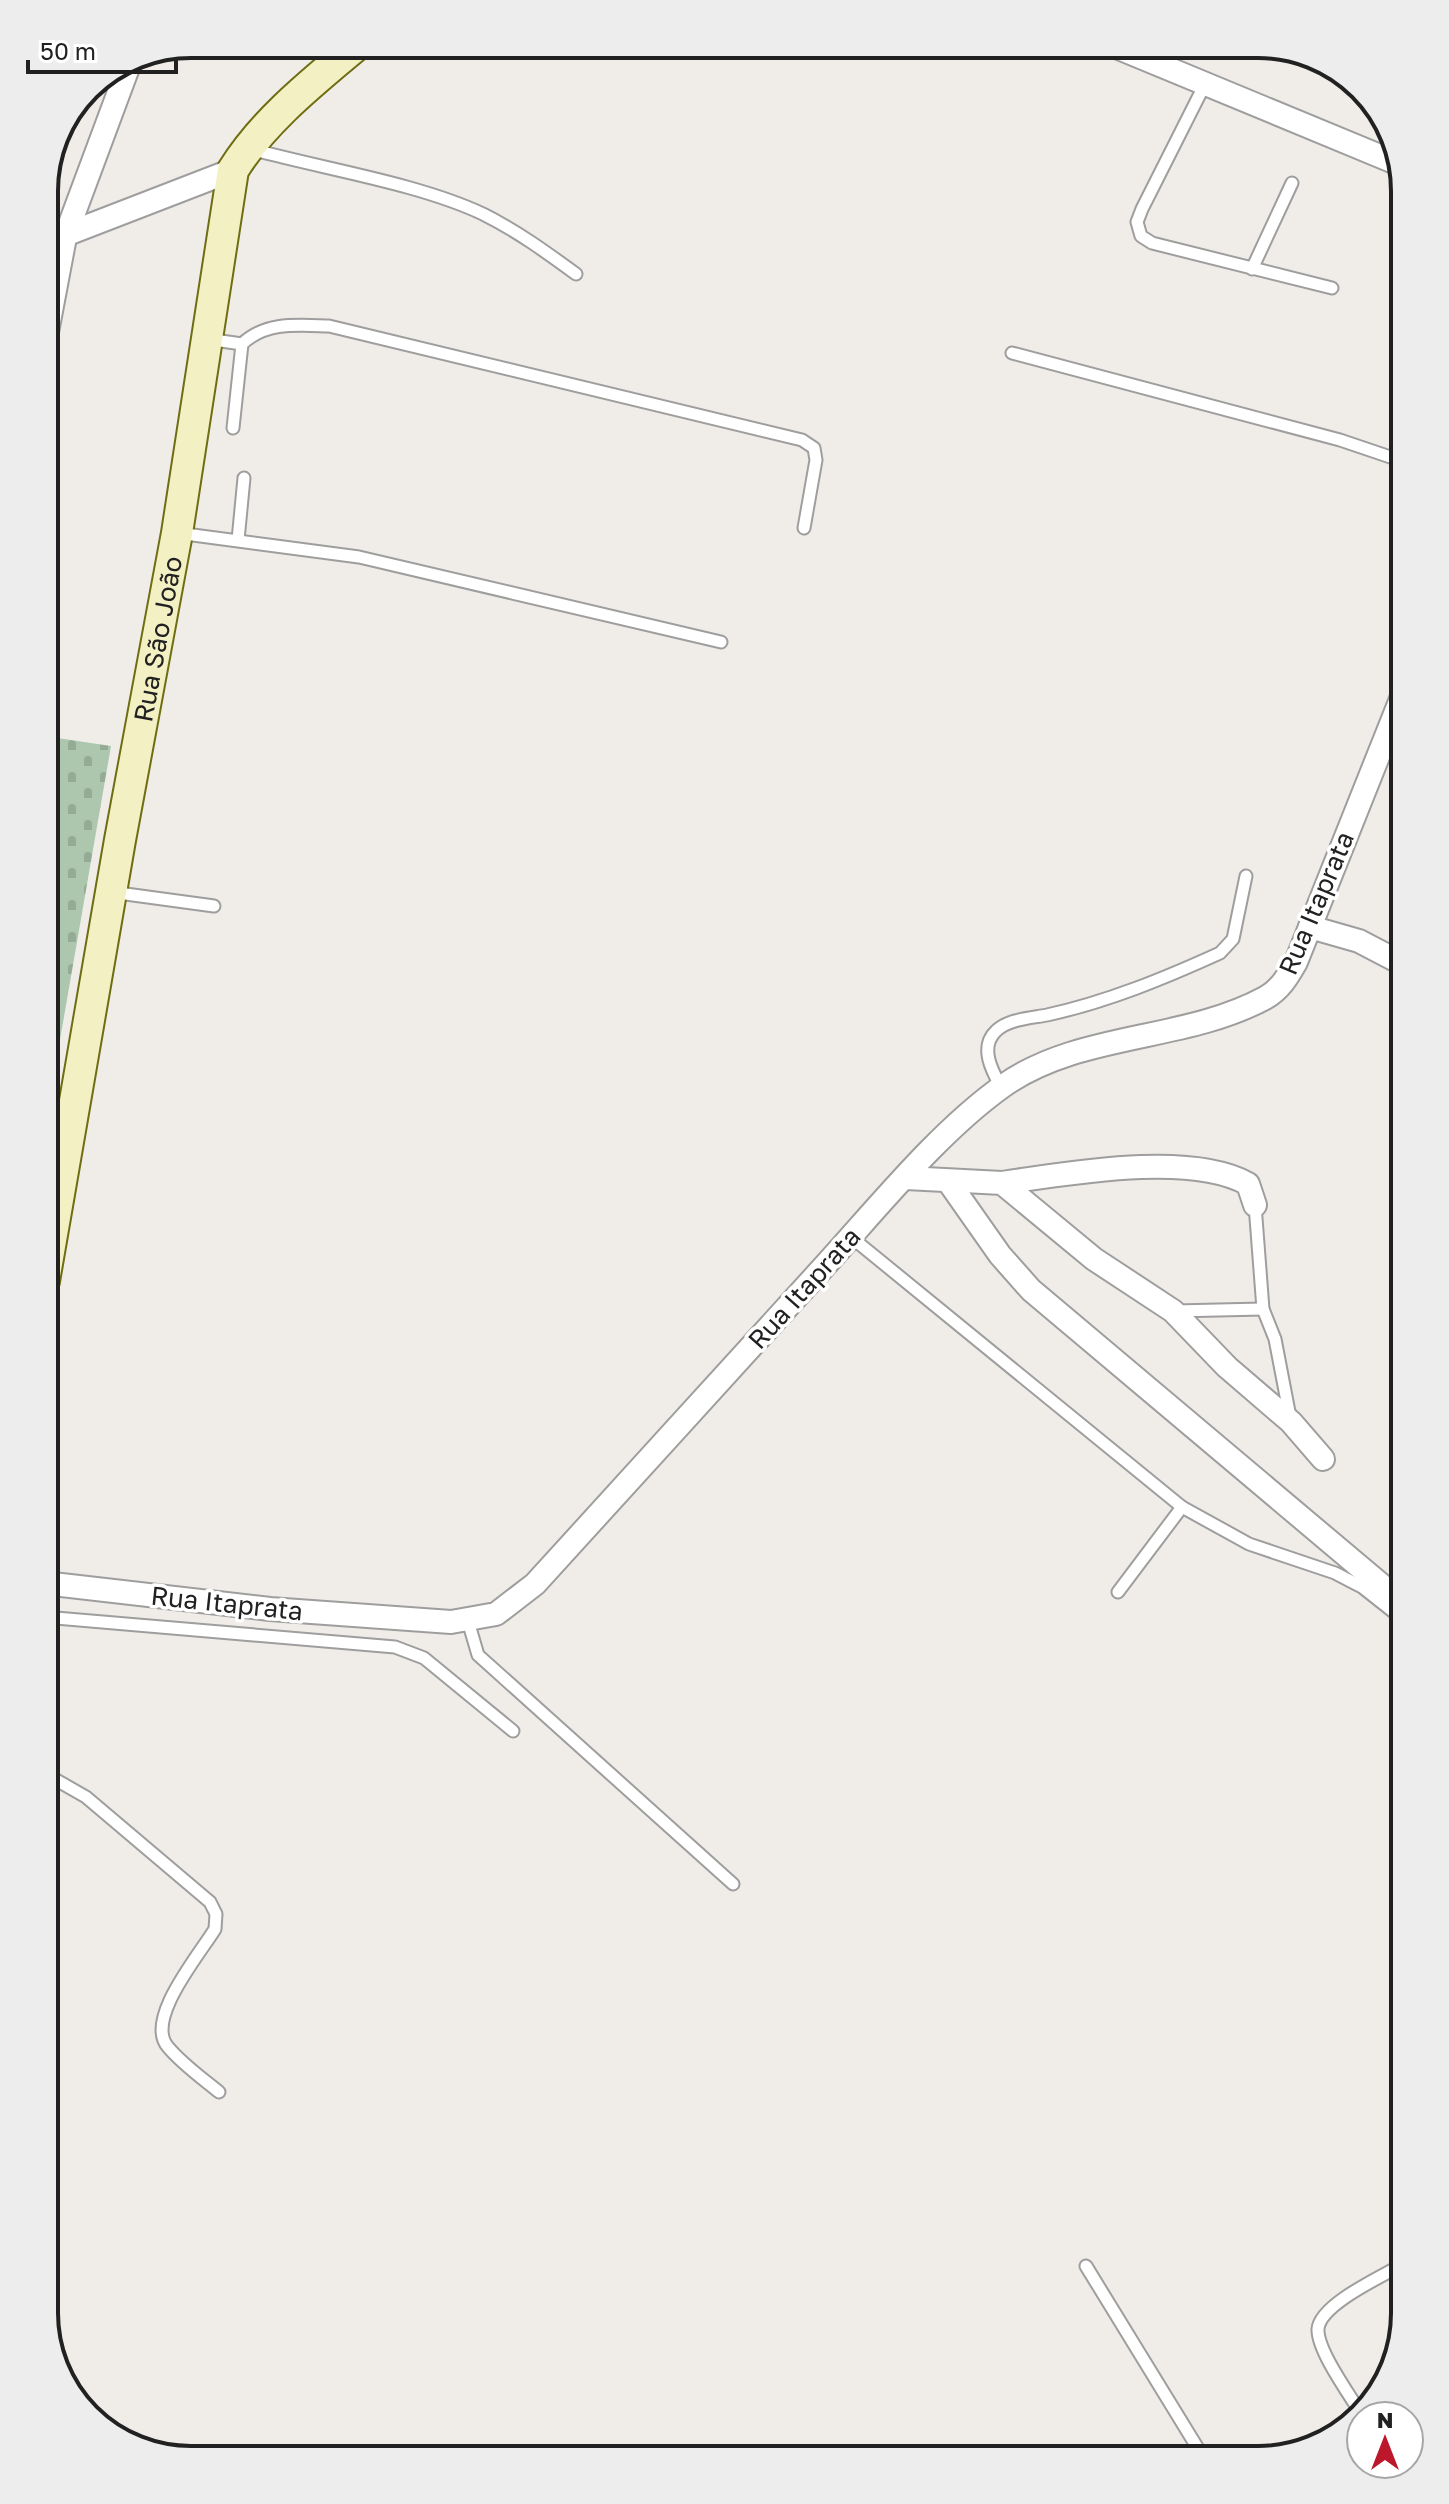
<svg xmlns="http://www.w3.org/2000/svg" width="1449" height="2504" viewBox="0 0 1449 2504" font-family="'Golos Text',sans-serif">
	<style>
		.cemetery { fill: url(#cemetery-stones) }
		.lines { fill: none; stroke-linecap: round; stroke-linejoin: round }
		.lane-casing { stroke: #9e9e9e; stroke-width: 15 }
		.street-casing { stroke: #9e9e9e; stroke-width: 26 }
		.secondary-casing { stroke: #6f6d12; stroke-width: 34 }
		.lane { stroke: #fff; stroke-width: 11 }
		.street { stroke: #fff; stroke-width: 22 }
		.secondary { stroke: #f3f0c4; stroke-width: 30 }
		.labels { text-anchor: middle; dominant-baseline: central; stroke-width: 7; stroke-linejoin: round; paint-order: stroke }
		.street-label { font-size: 26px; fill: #212121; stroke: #fff }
		.rim { fill: none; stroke: #212121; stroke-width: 4 }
	</style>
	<defs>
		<pattern id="cemetery-stones" width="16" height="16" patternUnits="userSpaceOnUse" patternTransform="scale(2)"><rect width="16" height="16" fill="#acc7ad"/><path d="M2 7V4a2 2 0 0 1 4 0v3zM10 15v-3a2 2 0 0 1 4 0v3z" fill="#94ab95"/></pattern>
	</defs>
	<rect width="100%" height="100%" fill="#f0ede9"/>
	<polygon class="cemetery" points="44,736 111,746 44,1132"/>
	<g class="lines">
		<defs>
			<g id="lane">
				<polyline points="1205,84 1142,209 1137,222 1141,236 1152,243 1332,288"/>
				<path d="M251 149C323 169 417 183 483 214 517 231 546 252 576 274"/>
				<polyline points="1252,269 1292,183"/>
				<polyline points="207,339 242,344"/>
				<polyline points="1012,353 1340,440 1405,462"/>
				<path d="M233 428 242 344C266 321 298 325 329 326L802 440 814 448 816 460 804 528"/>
				<polyline points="178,533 359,557 721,642"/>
				<polyline points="238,540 244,478"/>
				<polyline points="111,892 214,906"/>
				<path d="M1001 1087C992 1071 979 1047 996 1031 1008 1019 1031 1018 1047 1015 1107 1002 1165 978 1220 953L1233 939 1246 876"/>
				<polyline points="1255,1205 1263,1309 1275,1339 1290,1417"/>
				<polyline points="851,1237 1182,1507 1249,1544 1335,1573 1362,1587 1405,1621"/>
				<polyline points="1174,1311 1263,1309"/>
				<polyline points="1118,1592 1182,1507"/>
				<polyline points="44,1617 395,1647 424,1658 513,1731"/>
				<polyline points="468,1621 478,1655 733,1884"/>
				<path d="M44 1773 86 1797 210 1902 216 1914 215 1929C199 1955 144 2020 168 2047 182 2064 202 2078 219 2092"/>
				<polyline points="1086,2266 1205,2460"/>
				<path d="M1360 2412C1349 2394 1317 2350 1318 2329 1320 2304 1383 2276 1405 2263"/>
			</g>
			<g id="street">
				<polyline points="1109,44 1399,164"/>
				<polyline points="44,243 233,170"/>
				<polyline points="44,348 65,237 132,57"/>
				<polyline points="1310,927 1359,941 1405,965"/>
				<polyline points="906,1178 1002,1183 1094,1259 1173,1311 1227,1367 1291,1422 1323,1459"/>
				<polyline points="948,1181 1000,1255 1031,1290 1405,1605"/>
				<path d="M1002 1183C1066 1174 1190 1151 1248 1184L1255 1205"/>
				<path d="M44 1583 270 1609 451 1622 496 1614 535 1584C630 1480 725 1375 820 1271 875 1211 937 1133 1003 1086 1079 1032 1184 1042 1265 998 1280 990 1288 976 1296 962L1405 689"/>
			</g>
			<g id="secondary">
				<path id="s1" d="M44 1281 120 840 177 533 233 170C264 120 314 81 358 44"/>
			</g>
		</defs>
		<use href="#lane" class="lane-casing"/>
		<use href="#street" class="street-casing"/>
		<use href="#secondary" class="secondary-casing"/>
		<use href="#lane" class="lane"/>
		<use href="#street" class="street"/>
		<use href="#secondary" class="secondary"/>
	</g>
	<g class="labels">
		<g class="street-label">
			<text stroke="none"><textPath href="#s1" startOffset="652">Rua São João</textPath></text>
			<text transform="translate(1316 903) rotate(-67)">Rua Itaprata</text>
			<text transform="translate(804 1288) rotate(-48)">Rua Itaprata</text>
			<text transform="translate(227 1603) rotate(6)">Rua Itaprata</text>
		</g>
	</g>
	<path d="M0 0H1449V2504H0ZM191 58H1258A133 133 0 0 1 1391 191V2313A133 133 0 0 1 1258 2446H191A133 133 0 0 1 58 2313V191A133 133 0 0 1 191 58Z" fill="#ededed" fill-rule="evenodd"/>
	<path class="rim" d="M191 58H1258A133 133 0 0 1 1391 191V2313A133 133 0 0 1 1258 2446H191A133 133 0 0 1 58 2313V191A133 133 0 0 1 191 58Z"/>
	<g transform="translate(1385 2440)"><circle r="38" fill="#ffffff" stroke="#a6a6a6" stroke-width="2"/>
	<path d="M0-6L14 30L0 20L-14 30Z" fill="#bc172a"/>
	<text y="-12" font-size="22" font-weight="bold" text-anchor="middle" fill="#212121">N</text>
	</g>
	<path d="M28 60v12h148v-12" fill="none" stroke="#212121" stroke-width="4"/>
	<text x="40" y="60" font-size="24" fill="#212121" stroke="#ffffff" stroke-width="6" paint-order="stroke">50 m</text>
</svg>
